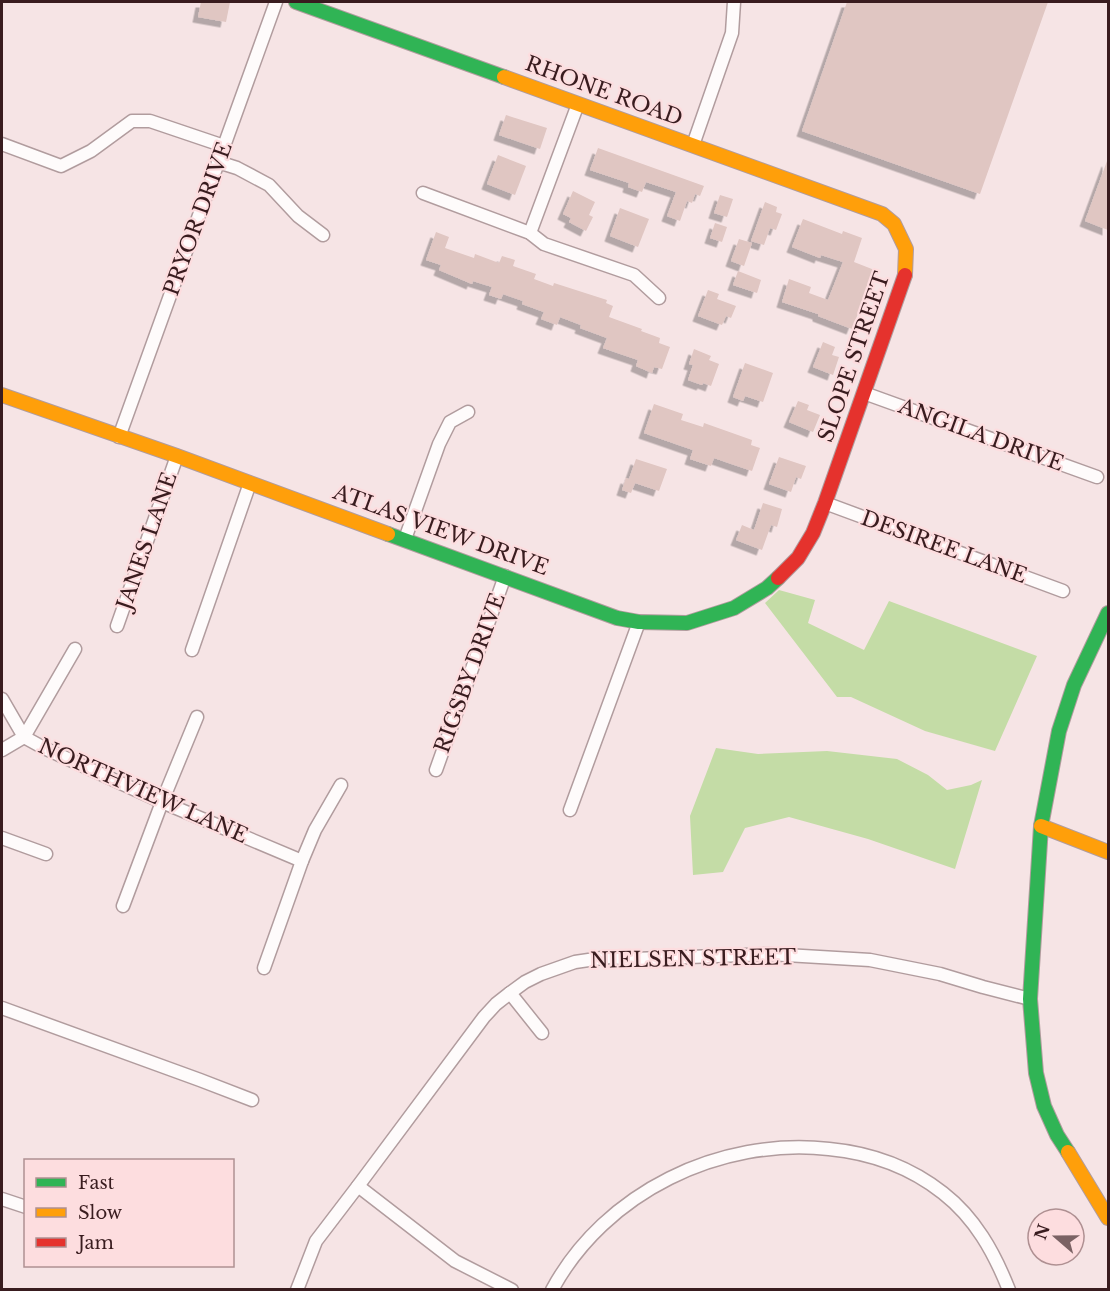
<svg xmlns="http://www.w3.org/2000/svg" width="1110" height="1291" viewBox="0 0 1110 1291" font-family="'Libre Baskerville',serif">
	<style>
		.green { fill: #c4dca6 }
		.building { fill: #e0c6c2; filter: url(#shadow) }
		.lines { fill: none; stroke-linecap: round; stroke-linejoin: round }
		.street-casing { stroke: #b19c9e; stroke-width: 15 }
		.fast-casing { stroke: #b19c9e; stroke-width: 16 }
		.slow-casing { stroke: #b19c9e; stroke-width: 16 }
		.jam-casing { stroke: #b19c9e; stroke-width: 16 }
		.street { stroke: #fefbfb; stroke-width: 12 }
		.fast { stroke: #30b455; stroke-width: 14 }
		.slow { stroke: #ff9f0a; stroke-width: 14 }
		.jam { stroke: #e5322d; stroke-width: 14 }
		.labels { text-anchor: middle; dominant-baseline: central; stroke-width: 4.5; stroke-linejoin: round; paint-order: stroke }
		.street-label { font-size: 21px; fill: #391c1f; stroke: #fddddf }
	</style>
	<defs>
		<filter id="shadow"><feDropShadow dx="-5.5" dy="5.5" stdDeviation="0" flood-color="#0004"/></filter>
	</defs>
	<rect width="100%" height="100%" fill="#f6e4e5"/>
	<g class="green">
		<polygon points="779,590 815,600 808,623 864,650 889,601 1037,656 995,751 925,731 851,697 837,697 765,603"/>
		<polygon points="716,748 758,754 827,751 897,759 928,775 947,790 971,785 982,780 955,869 868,839 789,817 745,828 723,872 693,875 690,816"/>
	</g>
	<g class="building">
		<polygon points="201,2 230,2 226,22 198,17"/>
		<polygon points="847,2 1048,2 980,194 802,131"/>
		<polygon points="506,115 547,128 540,149 499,135"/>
		<polygon points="598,148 704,186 700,196 695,194 692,203 687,201 680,221 667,216 676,192 646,182 642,192 628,187 629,183 590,170"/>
		<polygon points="498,155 526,166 515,195 487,184"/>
		<polygon points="1107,161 1108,162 1108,230 1085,221"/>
		<polygon points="573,191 595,202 589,215 593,217 586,231 569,222 571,218 563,214"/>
		<polygon points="720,195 733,199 727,217 714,213"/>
		<polygon points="765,202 777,207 776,212 782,214 776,230 770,228 764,245 751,241"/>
		<polygon points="620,208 649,219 638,247 610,236"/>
		<polygon points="803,219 842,234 843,231 862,238 854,262 877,271 871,289 868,288 852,329 818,316 818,314 782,302 789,279 811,287 809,293 828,300 843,262 821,255 820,258 792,247"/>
		<polygon points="715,223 727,227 722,242 710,238"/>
		<polygon points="436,232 449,237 445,248 474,258 475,254 499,263 502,256 515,260 513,266 536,274 534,279 553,286 554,283 607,300 606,303 613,306 609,317 642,329 641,331 660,338 659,343 670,347 662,369 654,367 652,373 636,366 638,360 603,348 607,338 580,328 581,325 560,317 557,325 541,319 544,312 522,304 523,301 503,294 501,299 489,295 492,287 473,281 472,284 439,270 441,265 426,260"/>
		<polygon points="739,239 752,243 744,266 731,261"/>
		<polygon points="738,271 761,280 757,293 733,285"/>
		<polygon points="708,290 719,294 717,299 736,306 731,318 726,316 722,325 698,316"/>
		<polygon points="823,342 835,347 832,355 839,357 833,375 813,367"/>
		<polygon points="694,349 711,356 709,360 719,364 711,386 703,383 702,385 688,380 693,365 689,364"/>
		<polygon points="745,363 773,373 763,402 745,396 743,401 733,397"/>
		<polygon points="798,401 809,405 807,410 820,415 813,432 789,422"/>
		<polygon points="654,404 683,414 681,420 703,427 704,423 752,440 751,445 760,448 752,471 714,458 711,466 690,459 693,450 644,433"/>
		<polygon points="779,457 806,466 801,479 796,477 791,492 769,484"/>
		<polygon points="636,459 667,469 659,491 635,483 631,493 622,490 626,478 629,479"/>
		<polygon points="763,503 782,509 777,527 771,525 762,550 736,540 742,525 754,530"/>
	</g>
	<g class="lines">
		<defs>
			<g id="street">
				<polyline points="2,144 61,166 91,151 132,121 150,121 224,146"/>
				<polyline points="693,145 732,33 734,2"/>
				<polyline points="218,162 237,168 269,185 298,216 323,235"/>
				<polyline points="423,193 530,233 544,244 634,275 659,298"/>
				<polyline points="530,233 578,104"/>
				<polyline points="864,393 1097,477"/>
				<polyline points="119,437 276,2"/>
				<polyline points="825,503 1063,591"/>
				<polyline points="405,539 439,444 450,422 468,412"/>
				<polyline points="117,626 177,456"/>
				<polyline points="192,650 250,483"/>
				<polyline points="2,699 24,737 44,748 162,802 302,861"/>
				<polyline points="2,750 24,737 75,649"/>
				<polyline points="436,770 505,576"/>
				<polyline points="570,810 639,622"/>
				<polyline points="2,838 46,854"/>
				<polyline points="123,906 162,802 197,717"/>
				<polyline points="264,968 302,861 315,830 341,785"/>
				<polyline points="510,993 542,1033"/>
				<polyline points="2,1008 200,1080 252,1100"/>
				<polyline points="358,1186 455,1261 512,1290"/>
				<polyline points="2,1199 26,1207"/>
				<polyline points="297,1290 316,1241 358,1186 484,1017 496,1004 510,993 525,982 541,974 575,962 609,957 634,959 769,954 870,960 940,974 983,987 1030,999"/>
				<path d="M552 1290C605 1192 720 1137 829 1149 871 1153 910 1167 943 1193 975 1218 994 1252 1009 1290"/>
			</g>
			<g id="fast">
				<polyline points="296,2 504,77"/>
				<polyline points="388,534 617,618 639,622 687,623 734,608 767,588 778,578"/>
				<polyline points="1068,1152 1057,1135 1044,1106 1036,1073 1030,999 1041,826 1059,731 1074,685 1108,613"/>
			</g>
			<g id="slow">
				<polyline points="504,77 882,214 894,224 906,249 905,275"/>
				<polyline points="2,395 177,456 388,534"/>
				<polyline points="1041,826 1108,852"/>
				<polyline points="1068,1152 1108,1218"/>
			</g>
			<polyline id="jam" points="778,578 798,558 813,533 825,503 905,275"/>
		</defs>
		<use href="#street" class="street-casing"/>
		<use href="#fast" class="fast-casing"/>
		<use href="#slow" class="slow-casing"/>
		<use href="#jam" class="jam-casing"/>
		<use href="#street" class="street"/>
		<use href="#fast" class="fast"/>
		<use href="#slow" class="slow"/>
		<use href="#jam" class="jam"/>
	</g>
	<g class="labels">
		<g class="street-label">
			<text transform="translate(604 91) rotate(20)">RHONE ROAD</text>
			<text transform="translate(198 219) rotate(-70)">PRYOR DRIVE</text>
			<text transform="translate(854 357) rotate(-71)">SLOPE STREET</text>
			<text transform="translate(981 435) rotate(20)">ANGILA DRIVE</text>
			<text transform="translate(441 530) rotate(20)">ATLAS VIEW DRIVE</text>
			<text transform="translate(147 541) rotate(-71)">JANES LANE</text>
			<text transform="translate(944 547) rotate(20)">DESIREE LANE</text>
			<text transform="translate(470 673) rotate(-70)">RIGSBY DRIVE</text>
			<text transform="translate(143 791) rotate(24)">NORTHVIEW LANE</text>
			<text transform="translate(693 959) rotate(-1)">NIELSEN STREET</text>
		</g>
	</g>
	<rect width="1110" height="1291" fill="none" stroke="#391c1f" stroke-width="6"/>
	<rect x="24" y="1159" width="210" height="108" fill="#fddddf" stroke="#af9092" stroke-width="1.5"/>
	<rect x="36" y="1178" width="30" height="9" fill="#30b455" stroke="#af9092" stroke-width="1.5"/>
	<text x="78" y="1189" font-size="18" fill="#391c1f">Fast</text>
	<rect x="36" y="1208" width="30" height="9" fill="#ff9f0a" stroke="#af9092" stroke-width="1.5"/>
	<text x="78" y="1219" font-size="18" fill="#391c1f">Slow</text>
	<rect x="36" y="1238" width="30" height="9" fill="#e5322d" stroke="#af9092" stroke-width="1.5"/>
	<text x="78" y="1249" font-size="18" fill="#391c1f">Jam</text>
	<g transform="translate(1056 1237) rotate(290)"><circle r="28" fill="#fddddf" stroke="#af9092" stroke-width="1.5"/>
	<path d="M0-4.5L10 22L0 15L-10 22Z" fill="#7b6264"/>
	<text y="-9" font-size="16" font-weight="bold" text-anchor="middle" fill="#391c1f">N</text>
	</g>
</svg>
